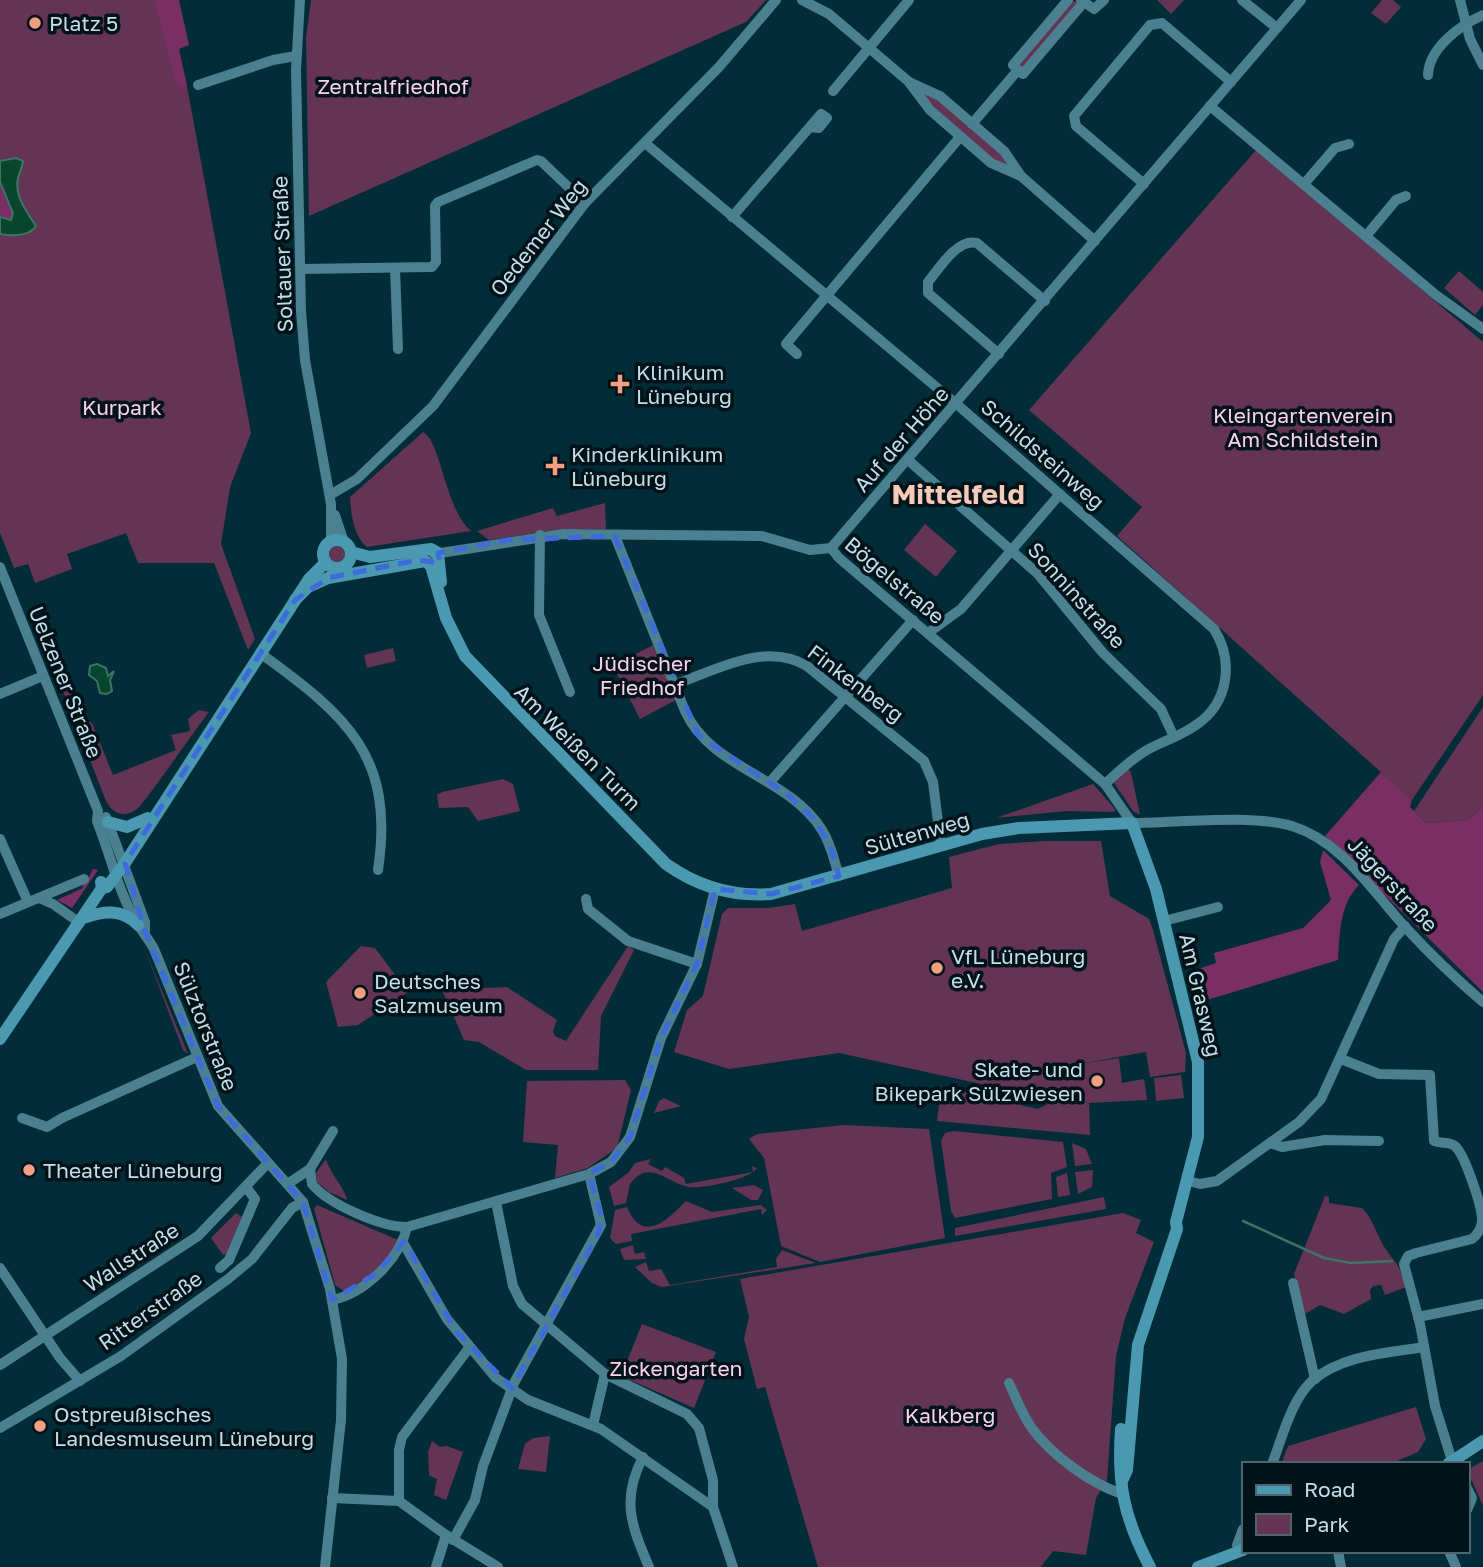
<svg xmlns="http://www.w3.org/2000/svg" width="1483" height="1567" viewBox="0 0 1483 1567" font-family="'Golos Text',sans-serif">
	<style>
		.green { fill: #633454 }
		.forest { fill: #792e64 }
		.water { fill: #07452c; stroke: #407364; stroke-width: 2 }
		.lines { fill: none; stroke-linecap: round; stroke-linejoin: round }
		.stream { stroke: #407364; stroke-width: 2.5 }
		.minor { stroke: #4b8090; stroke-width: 10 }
		.major { stroke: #4a99b0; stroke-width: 12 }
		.marked { fill: none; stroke: #3e6bdb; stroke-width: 5; stroke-dasharray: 14 9; stroke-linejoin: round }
		.poi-dot { fill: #f39f83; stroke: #011319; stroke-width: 2.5 }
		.labels { text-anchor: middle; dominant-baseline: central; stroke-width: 7; stroke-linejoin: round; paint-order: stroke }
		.poi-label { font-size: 21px; fill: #c4dee7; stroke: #011319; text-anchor: start }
		.park-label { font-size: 21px; fill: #fed1ee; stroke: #011319 }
		.street-label { font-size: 21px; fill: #c4dee7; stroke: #011319 }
		.district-label { font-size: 28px; font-weight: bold; fill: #facab9; stroke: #011319 }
	</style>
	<rect width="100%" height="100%" fill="#012c38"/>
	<g class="green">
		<polygon points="0,0 167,0 187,86 251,433 230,487 221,544 255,639 248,650 214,563 138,563 126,533 67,554 72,569 35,583 28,564 14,568 0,533"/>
		<polygon points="311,0 766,0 746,22 309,216 306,37"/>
		<polygon points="1071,0 1081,3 1025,69 1018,63"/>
		<polygon points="1157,0 1184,0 1171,14"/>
		<polygon points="1382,0 1393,0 1401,7 1386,24 1371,13"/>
		<path d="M914 87C953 104 991 137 1015 172 976 153 941 121 914 87Z"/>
		<polygon points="1257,149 1483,342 1483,695 1412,800 1117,536 1142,507 1029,410"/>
		<polygon points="1459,271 1483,292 1483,305 1475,315 1444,288"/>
		<path d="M423 432C441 441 445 509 471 531L367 547C353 535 351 514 350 497Z"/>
		<polygon points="605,503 606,529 562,529 489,540 477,531 553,508 557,516"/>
		<polygon points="925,524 957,551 936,577 904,550"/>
		<circle cx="337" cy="554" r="8"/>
		<polygon points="653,645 676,700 640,719 613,666"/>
		<polygon points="393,648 396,661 367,668 364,655"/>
		<path d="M61 686H73L74 690 71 691 82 719 92 723 113 775 176 750 171 735 190 731 188 719 199 710 209 712C185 743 165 775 140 806 127 819 114 816 106 801Z"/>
		<polygon points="1483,707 1483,807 1468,820 1426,823 1414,811"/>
		<polygon points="1127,768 1131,772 1140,815 1133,811 1114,783"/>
		<polygon points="503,779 513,784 520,811 478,821 468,807 439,808 437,795 442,792"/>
		<polygon points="1093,784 1116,810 1113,812 1067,811 996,818"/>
		<polygon points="1044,841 1101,841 1110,896 1149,919 1153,930 1186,1053 1185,1072 1150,1077 1146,1052 1079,1064 1119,1058 1122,1083 1144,1079 1147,1100 1089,1103 1090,1135 937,1121 941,1087 1038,1109 1055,1100 839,1053 729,1069 674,1052 687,1010 703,996 722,914 728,908 768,908 795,904 802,931 952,888 949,857 999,844"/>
		<polygon points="361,946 375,948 408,992 358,1025 338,1027 326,982"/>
		<polygon points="628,946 634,950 601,1016 598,1070 526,1070 479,1042 464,1040 442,990 507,987 557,1020 553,1031 555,1036 566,1041"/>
		<polygon points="144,947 188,1054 183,1050"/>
		<polygon points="1181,1075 1184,1098 1156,1101 1154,1078"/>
		<polygon points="625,1080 631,1090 617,1148 588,1168 555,1178 558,1145 523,1142 527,1081"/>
		<polygon points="664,1098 681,1106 654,1113 659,1101"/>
		<polygon points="844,1125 929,1129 945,1238 820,1262 781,1246 764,1158 749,1139 757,1134"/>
		<polygon points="954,1131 1063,1142 1067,1167 1051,1173 1052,1199 955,1218 951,1211 941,1141 945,1133"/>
		<polygon points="1072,1143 1086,1149 1092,1164 1075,1166"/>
		<path d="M326 1159C330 1174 345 1188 347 1200L329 1192 317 1182 316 1173Z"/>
		<path d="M651 1159 648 1164 662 1171 665 1167 684 1178 686 1184 753 1172 752 1166 757 1168C751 1179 703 1189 689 1187 666 1183 650 1158 630 1184L626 1203 614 1206 609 1187 628 1173 635 1163Z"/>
		<polygon points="1093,1170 1092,1187 1078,1194 1075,1172"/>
		<polygon points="1067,1173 1070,1195 1058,1197 1056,1177"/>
		<polygon points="754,1185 763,1190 758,1200 751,1200 732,1188"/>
		<path d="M1325 1196 1329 1197V1203L1362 1208C1374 1220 1376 1234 1385 1248 1396 1264 1400 1265 1406 1287L1385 1295 1381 1285 1373 1286 1370 1290 1371 1299 1344 1314 1320 1305 1305 1314 1294 1274Z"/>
		<polygon points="1104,1197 1106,1209 955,1236 955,1228"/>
		<path d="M686 1201 712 1212 761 1205 767 1210 762 1215 761 1209 631 1234 632 1241 616 1244 610 1238 615 1210 627 1207C643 1246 669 1218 686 1201Z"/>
		<polygon points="317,1205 398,1240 386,1262 350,1290 344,1291 335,1285 314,1209"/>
		<polygon points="236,1213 242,1217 226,1254 223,1255 211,1238"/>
		<polygon points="1123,1213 1141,1220 1136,1233 1154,1242 1125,1318 1116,1356 1107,1480 1096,1498 1086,1555 1053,1551 1041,1567 818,1567 765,1387 757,1389 744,1339 749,1317 740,1279"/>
		<polygon points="633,1245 635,1254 644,1252 646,1259 624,1260 620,1249"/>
		<polygon points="782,1250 816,1263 662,1287 652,1283 635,1267 646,1262 649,1271 661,1269 670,1285 777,1267 776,1259"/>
		<polygon points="642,1324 716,1352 694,1408 621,1376"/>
		<polygon points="1416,1407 1426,1439 1418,1452 1390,1464 1281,1464 1288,1446"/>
		<polygon points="550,1436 546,1472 518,1469 525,1444 533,1438"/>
		<polygon points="432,1441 440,1447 447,1446 463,1452 446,1500 434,1495 437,1479 429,1475 428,1452"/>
		<polygon points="1483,1461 1483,1506 1467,1470"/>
	</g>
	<g class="forest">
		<polygon points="154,0 179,0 189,45 179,49 187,86 181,88 175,81"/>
		<polygon points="0,182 13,212 13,218 8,221 0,217"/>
		<polygon points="1381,772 1412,800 1410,807 1426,823 1468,820 1483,807 1483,992 1325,836"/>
		<path d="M1323 850 1359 885C1339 905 1340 934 1338 960L1197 1003 1189 972 1216 963 1214 953 1303 928 1331 900 1320 862Z"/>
		<polygon points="93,869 98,870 72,908 57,900 83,888 82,882 88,879"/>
	</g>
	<g class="water">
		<path d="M16 158 23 161C22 168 20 171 18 178 14 196 27 212 36 226 29 237 12 236 0 234V217L11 220 13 213 0 182V161Z"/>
		<polygon points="97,664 106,668 108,676 114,671 110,680 112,691 107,694 100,693 97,681 89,675 90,666"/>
	</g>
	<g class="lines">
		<polyline class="stream" points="1243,1221 1324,1258 1351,1263 1392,1261"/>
		<g class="minor">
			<polyline points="300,0 296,70 301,311 305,360 331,504 331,541"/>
			<polyline points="802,0 829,14 908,81 930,110 991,163 1021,176"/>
			<polyline points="1081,0 1094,9 1104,0"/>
			<polyline points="1242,0 1277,28"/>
			<polyline points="1460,0 1470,39 1483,65"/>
			<polyline points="1018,70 1023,74 1084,2"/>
			<polyline points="1018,70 1013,65 1068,0"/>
			<path d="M1428 75C1429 48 1460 25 1483 15"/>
			<polyline points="909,82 940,96 1004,151 1021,176 1095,241"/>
			<polyline points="198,85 273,60 296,56"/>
			<polyline points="833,91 909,0"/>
			<polyline points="1210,106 1436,295 1483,329"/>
			<polyline points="972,124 1018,70"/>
			<path d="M645 143 960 407 1214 629C1234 661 1229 703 1196 725 1181 736 1163 741 1147 750 1131 759 1118 772 1105 784"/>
			<polyline points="1144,184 1076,126 1074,116 1150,25 1162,23 1231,82"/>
			<polyline points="1304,184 1335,148 1349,144"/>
			<polyline points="732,217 821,114 827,118 819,128 810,127"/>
			<polyline points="1366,236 1396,200 1406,196"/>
			<polyline points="395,268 398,349"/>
			<polyline points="301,269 432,267 436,262 435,206 438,202 537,160 541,161 585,203"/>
			<polyline points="797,354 786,344 960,137"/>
			<path d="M999 354 928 293V282C939 269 957 238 977 243L1045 301"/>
			<polyline points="908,460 1038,574 1103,653 1161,709 1174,737"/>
			<polyline points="330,495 357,479 433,406 585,203 719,67 776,0"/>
			<polyline points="335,515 344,542"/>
			<polyline points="540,535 539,615 570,692"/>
			<path d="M615 536 685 711C711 769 788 776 822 830 831 844 834 860 839 876"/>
			<path d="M831 548 839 558 1105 784 1132 823C1177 823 1250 814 1292 826 1343 842 1372 891 1406 928 1430 954 1456 979 1483 1002"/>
			<polyline points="434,554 563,534 762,536 810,550 831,548 1301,0"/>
			<path d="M0 567 98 811 97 821C110 853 118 892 137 923 142 932 149 939 154 949L218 1106 303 1202 330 1289 342 1359 341 1420 325 1567"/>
			<polyline points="928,633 961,609 1060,494"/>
			<path d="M260 653C347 716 395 756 378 870"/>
			<path d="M674 685C716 670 765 641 807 666L924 761 933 782 941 846"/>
			<polyline points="0,694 43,676"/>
			<polyline points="770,782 913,620"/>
			<polyline points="106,817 145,922 145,931"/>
			<polyline points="0,839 28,902"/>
			<polyline points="39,898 53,904 80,923"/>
			<polyline points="586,899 588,909 628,941 697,964"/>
			<polyline points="0,914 84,879"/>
			<polyline points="1164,921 1218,907"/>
			<path d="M1341 1059 1379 1074 1430 1075 1434 1141C1441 1144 1449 1141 1455 1146 1465 1155 1482 1206 1482 1220 1482 1228 1478 1234 1472 1239L1416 1253 1408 1256 1404 1264 1420 1324 1435 1406 1453 1464"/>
			<polyline points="22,1118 47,1127 62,1118 197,1057"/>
			<polyline points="1270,1143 1282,1147 1325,1140 1379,1141"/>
			<path d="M310 1169 312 1184C328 1204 381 1227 407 1227L589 1174 611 1162 630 1137 661 1038 697 964 715 889"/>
			<polyline points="1188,1181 1200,1184 1217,1181 1299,1122 1321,1099 1394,939 1405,926"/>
			<polyline points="289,1183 310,1169 333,1131"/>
			<polyline points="496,1202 513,1286 522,1304 605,1374 687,1414 699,1428 713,1480 713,1507 733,1567"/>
			<polyline points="402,1241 447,1319 496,1378 528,1400 601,1429 713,1507"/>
			<polyline points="0,1268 60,1358 80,1381"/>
			<polyline points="220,1268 229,1260 255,1199 246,1187"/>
			<polyline points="1293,1283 1315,1379"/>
			<path d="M332 1300C364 1294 400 1259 407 1227"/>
			<polyline points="1418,1317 1483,1304"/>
			<polyline points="0,1365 198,1236 268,1163"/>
			<path d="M1009 1383C1016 1398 1022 1414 1031 1427 1051 1455 1090 1483 1122 1494"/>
			<polyline points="593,1425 605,1374"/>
			<polyline points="0,1428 121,1356 228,1279 252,1259 292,1208 303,1202"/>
			<path d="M643 1457C621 1499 631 1525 649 1567"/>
			<path d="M1272 1464C1282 1439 1291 1400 1312 1381 1342 1355 1387 1353 1424 1347"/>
			<polyline points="1467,1488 1472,1498 1467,1510"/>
			<polyline points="332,1498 399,1501 446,1535 498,1567"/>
			<polyline points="399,1501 399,1450 402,1437 469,1348"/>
			<polyline points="453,1540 475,1500 483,1466 514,1383 601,1225 589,1174"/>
			<polyline points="1239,1551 1237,1545 1243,1529"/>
			<polyline points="1338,1551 1341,1567"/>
			<polyline points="1449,1551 1456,1567"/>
			<polyline points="436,1567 446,1535"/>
		</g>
		<g class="major">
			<circle cx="337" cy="554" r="14"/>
			<polyline points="351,552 370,557 431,549 438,553 441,582"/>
			<path d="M295 600 308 587 328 578 425 561 431 566 446 618 465 656 666 864C697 886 732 897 771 894L982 834 1019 828 1132 823 1156 889 1198 1062V1137L1176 1222 1177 1229 1138 1345 1127 1470 1122 1481"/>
			<polyline points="108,822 127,827 148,818"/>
			<polyline points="102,888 107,887 125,863 309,579 325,563"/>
			<path d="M83 918C103 911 122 908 138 925"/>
			<polyline points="0,1039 102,888 101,882"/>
			<path d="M1121 1429C1117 1484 1124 1518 1150 1567"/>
			<polyline points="1448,1464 1483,1441"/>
			<polyline points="1198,1567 1243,1550"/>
		</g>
	</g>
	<path class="marked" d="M615 536 698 735 788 795 813 818 830 845 839 876 771 894 715 889 697 964 661 1038 630 1137 611 1162 589 1174 602 1219 597 1236 512 1388 456 1331 404 1241 377 1273 332 1300 303 1202 218 1106 145 931 125 863 295 600 328 578 418 560 440 563 438 553 508 540Z"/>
	<g class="poi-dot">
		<circle cx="35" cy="23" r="7"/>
		<path d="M616.5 373.5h7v7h7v7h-7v7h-7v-7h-7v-7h7z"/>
		<path d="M551.5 455.5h7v7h7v7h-7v7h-7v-7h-7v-7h7z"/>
		<circle cx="937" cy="968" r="7"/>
		<circle cx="360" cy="993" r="7"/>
		<circle cx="1097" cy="1081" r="7"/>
		<circle cx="29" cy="1170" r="7"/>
		<circle cx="40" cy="1426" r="7"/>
	</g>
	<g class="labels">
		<g class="poi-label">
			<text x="49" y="23">Platz 5</text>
			<text x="636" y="372">Klinikum<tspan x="636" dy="24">Lüneburg</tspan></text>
			<text x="571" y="454">Kinderklinikum<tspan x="571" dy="24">Lüneburg</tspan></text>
			<text x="951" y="956">VfL Lüneburg<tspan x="951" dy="24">e.V.</tspan></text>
			<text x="374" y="981">Deutsches<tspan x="374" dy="24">Salzmuseum</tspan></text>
			<text x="1083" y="1069" text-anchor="end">Skate- und<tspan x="1083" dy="24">Bikepark Sülzwiesen</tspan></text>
			<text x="43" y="1170">Theater Lüneburg</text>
			<text x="54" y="1414">Ostpreußisches<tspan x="54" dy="24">Landesmuseum Lüneburg</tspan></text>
		</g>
		<g class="park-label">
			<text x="393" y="86">Zentralfriedhof</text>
			<text x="122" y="407">Kurpark</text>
			<text x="1303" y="415">Kleingartenverein<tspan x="1303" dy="24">Am Schildstein</tspan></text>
			<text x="642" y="663">Jüdischer<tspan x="642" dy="24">Friedhof</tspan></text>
			<text x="676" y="1368">Zickengarten</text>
			<text x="950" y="1415">Kalkberg</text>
		</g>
		<g class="street-label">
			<text transform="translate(538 237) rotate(-52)">Oedemer Weg</text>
			<text transform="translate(282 254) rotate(-92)">Soltauer Straße</text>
			<text transform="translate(901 439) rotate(-49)">Auf der Höhe</text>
			<text transform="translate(1043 454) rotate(41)">Schildsteinweg</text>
			<text transform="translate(895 580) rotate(40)">Bögelstraße</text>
			<text transform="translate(1077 595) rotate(48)">Sonninstraße</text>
			<text transform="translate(66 682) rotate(68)">Uelzener Straße</text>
			<text transform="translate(856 683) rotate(37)">Finkenberg</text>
			<text transform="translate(578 747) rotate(45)">Am Weißen Turm</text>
			<text transform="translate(917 833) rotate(-16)">Sültenweg</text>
			<text transform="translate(1393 884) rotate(47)">Jägerstraße</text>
			<text transform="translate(1201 995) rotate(77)">Am Grasweg</text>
			<text transform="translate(206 1026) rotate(68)">Sülztorstraße</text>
			<text transform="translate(131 1257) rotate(-33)">Wallstraße</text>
			<text transform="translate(150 1310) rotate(-35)">Ritterstraße</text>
		</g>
		<g class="district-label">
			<text x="958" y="493">Mittelfeld</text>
		</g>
	</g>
	<rect x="1242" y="1462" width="228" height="91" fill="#011319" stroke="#4f646b" stroke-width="2"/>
	<rect x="1256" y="1485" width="35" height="10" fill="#4a99b0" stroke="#4f646b" stroke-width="2"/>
	<text x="1304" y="1497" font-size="21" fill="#c4dee7">Road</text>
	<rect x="1256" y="1514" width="35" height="21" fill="#633454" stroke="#4f646b" stroke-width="2"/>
	<text x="1304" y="1532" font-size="21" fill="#c4dee7">Park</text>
</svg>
